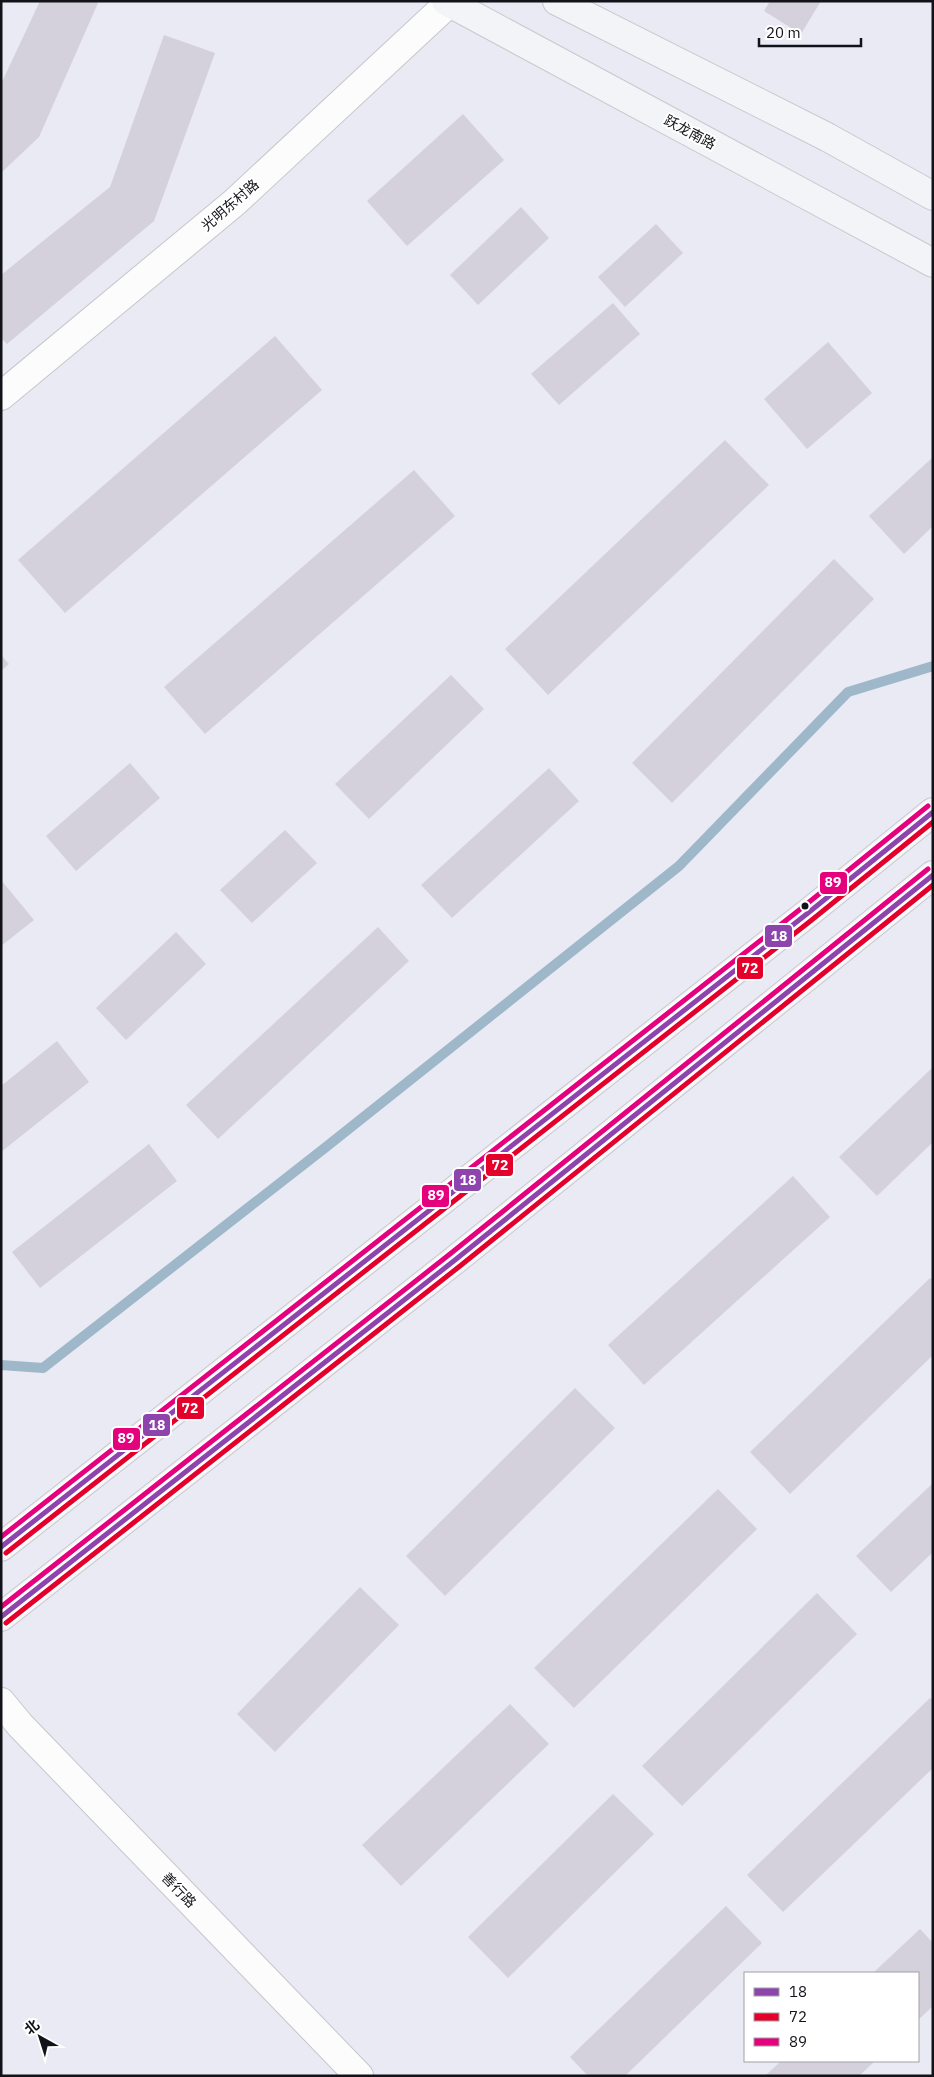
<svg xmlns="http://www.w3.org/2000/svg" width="934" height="2077" viewBox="0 0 934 2077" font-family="'IBM Plex Sans','Noto Sans SC',sans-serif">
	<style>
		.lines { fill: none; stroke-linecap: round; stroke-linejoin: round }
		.stream { stroke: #9eb7c9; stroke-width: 10 }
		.building { fill: #d4d1dc }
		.minor-casing { stroke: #c6c6cd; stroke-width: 30 }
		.tertiary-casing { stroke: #c6c6cd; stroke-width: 30 }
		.primary-casing { stroke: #c8c8cd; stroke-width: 30 }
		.minor { stroke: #fcfcfd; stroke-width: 28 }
		.tertiary { stroke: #fcfcfd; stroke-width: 28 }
		.primary { stroke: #f2f4f8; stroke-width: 28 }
		.bus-1-casing { stroke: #fff; stroke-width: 9 }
		.bus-2-casing { stroke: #fff; stroke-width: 9 }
		.bus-3-casing { stroke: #fff; stroke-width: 9 }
		.bus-1 { stroke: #8e44ad; stroke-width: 5 }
		.bus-2 { stroke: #e4002b; stroke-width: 5 }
		.bus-3 { stroke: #e5007d; stroke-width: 5 }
		.bus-dot { fill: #121219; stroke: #fff; stroke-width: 2 }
		.labels { text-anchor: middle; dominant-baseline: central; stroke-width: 4; stroke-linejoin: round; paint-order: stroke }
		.street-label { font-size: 14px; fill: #121219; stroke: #fff }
		.line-badge { stroke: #fff; stroke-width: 2 }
		.badge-label { font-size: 14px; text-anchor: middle; font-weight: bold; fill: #fff }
	</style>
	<rect width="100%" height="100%" fill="#eaeaf4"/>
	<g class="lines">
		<polyline class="stream" points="1,1365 43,1368 326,1147 679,866 848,692 933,666"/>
	</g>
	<g class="building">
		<polygon points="40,1 94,1 98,3 39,137 1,173 1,84"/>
		<polygon points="770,1 821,1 801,34 764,11"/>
		<polygon points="164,35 215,53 154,221 7,344 1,338 1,275 110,187"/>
		<polygon points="463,114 504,160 407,246 367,201"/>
		<polygon points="521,207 549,238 478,305 450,275"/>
		<polygon points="656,224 683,253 625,307 598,277"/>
		<polygon points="613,303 640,334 559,405 531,374"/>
		<polygon points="275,336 322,390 65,613 18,560"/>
		<polygon points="828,342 872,393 807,449 764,399"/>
		<polygon points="725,440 769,485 548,695 505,649"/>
		<polygon points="933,457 933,526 904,554 869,516"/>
		<polygon points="414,470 455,516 205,734 164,687"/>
		<polygon points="834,559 874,599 672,803 632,763"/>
		<polygon points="1,655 9,664 1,671"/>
		<polygon points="451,675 484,709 369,819 335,784"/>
		<polygon points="130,763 160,798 76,871 46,836"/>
		<polygon points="549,768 579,801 452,918 421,885"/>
		<polygon points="285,830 317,863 252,923 220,890"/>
		<polygon points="1,880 34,920 1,946"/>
		<polygon points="378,927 409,961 218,1139 186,1105"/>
		<polygon points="176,932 206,964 126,1040 96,1008"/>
		<polygon points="57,1041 89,1082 1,1152 1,1086"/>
		<polygon points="933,1067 933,1142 877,1196 839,1157"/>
		<polygon points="149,1144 177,1181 40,1288 12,1252"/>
		<polygon points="793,1176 830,1217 644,1385 608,1345"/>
		<polygon points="930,1278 933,1281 933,1355 790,1494 750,1452"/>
		<polygon points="575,1388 615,1428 445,1596 406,1556"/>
		<polygon points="933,1483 933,1552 891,1592 856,1556"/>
		<polygon points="718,1489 757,1529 574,1708 534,1668"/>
		<polygon points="360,1587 399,1625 275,1752 237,1714"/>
		<polygon points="817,1593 857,1634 682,1806 642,1766"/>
		<polygon points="930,1698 933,1701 933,1768 783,1912 747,1875"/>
		<polygon points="510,1704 549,1744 401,1886 362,1845"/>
		<polygon points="613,1794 654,1834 508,1978 468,1937"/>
		<polygon points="726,1906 762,1943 625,2076 588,2076 570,2057"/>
		<polygon points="920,1929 933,1943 933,2006 918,2020 918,1973 873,1973"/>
		<polygon points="781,2061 875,2061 859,2076 765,2076"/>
	</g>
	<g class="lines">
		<defs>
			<polyline id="minor" points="1,396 235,202 449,3"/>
			<polyline id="tertiary" points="1,1702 20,1725 359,2076"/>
			<g id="primary">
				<polyline points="446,1 933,263"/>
				<polyline points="557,1 827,137 933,196"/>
				<polyline points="1,1547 808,913 933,812"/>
				<polyline points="1,1617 455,1260 933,875"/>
			</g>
		</defs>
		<use href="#minor" class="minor-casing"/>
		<use href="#tertiary" class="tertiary-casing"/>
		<use href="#primary" class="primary-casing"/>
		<use href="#minor" class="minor"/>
		<use href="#tertiary" class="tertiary"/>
		<use href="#primary" class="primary"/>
		<defs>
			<g id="bus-1">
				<polyline points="1,1547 808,913 933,812"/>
				<polyline points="1,1617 455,1260 933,875"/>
			</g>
			<g id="bus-2">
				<polyline points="6,1553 813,919 933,822"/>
				<polyline points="6,1623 460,1266 933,885"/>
			</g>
			<g id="bus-3">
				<polyline points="1,1537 803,907 928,806"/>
				<polyline points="1,1607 450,1254 928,869"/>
			</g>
		</defs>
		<use href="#bus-1" class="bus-1-casing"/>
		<use href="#bus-2" class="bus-2-casing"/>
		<use href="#bus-3" class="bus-3-casing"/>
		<use href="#bus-1" class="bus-1"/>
		<use href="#bus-2" class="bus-2"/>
		<use href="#bus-3" class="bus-3"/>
	</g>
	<circle class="bus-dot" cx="805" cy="906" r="4.5"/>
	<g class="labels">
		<g class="street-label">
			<text transform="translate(690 132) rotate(28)">跃龙南路</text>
			<text transform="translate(230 205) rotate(-41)">光明东村路</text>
			<text transform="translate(179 1890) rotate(46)">善行路</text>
		</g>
	</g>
	<g class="line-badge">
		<rect x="819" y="871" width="29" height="24" rx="5" fill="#e5007d"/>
		<rect x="764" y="924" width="29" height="24" rx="5" fill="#8e44ad"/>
		<rect x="736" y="956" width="28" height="24" rx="5" fill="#e4002b"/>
		<rect x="485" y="1153" width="29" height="24" rx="5" fill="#e4002b"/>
		<rect x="453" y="1168" width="29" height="24" rx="5" fill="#8e44ad"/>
		<rect x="421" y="1184" width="29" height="24" rx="5" fill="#e5007d"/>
		<rect x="176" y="1396" width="29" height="24" rx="5" fill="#e4002b"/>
		<rect x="142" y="1413" width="29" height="24" rx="5" fill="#8e44ad"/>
		<rect x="112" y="1427" width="29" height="24" rx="5" fill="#e5007d"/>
	</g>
	<g class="badge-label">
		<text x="833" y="887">89</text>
		<text x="779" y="941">18</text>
		<text x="750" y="973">72</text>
		<text x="500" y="1170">72</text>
		<text x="468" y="1185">18</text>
		<text x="436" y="1200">89</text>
		<text x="190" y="1413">72</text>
		<text x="157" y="1430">18</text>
		<text x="126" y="1443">89</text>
	</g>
	<rect width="934" height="2077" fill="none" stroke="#121219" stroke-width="5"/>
	<rect x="744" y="1972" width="175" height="90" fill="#ffffff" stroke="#a0a0a3"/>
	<rect x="754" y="1988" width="25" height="8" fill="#8e44ad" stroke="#a0a0a3"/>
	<text x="789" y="1997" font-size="15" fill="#121219">18</text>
	<rect x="754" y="2013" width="25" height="8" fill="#e4002b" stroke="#a0a0a3"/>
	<text x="789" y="2022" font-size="15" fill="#121219">72</text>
	<rect x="754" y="2038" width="25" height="8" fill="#e5007d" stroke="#a0a0a3"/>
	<text x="789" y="2047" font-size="15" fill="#121219">89</text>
	<g transform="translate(40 2037) rotate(321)" stroke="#ffffff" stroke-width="4" paint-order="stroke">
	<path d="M0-4L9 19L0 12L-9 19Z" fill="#121219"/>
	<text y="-8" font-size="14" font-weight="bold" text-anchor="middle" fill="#121219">北</text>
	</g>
	<path d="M759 38v8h102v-8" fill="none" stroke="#121219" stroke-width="2.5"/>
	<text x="766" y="38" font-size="15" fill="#121219" stroke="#ffffff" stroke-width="4" paint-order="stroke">20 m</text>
</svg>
